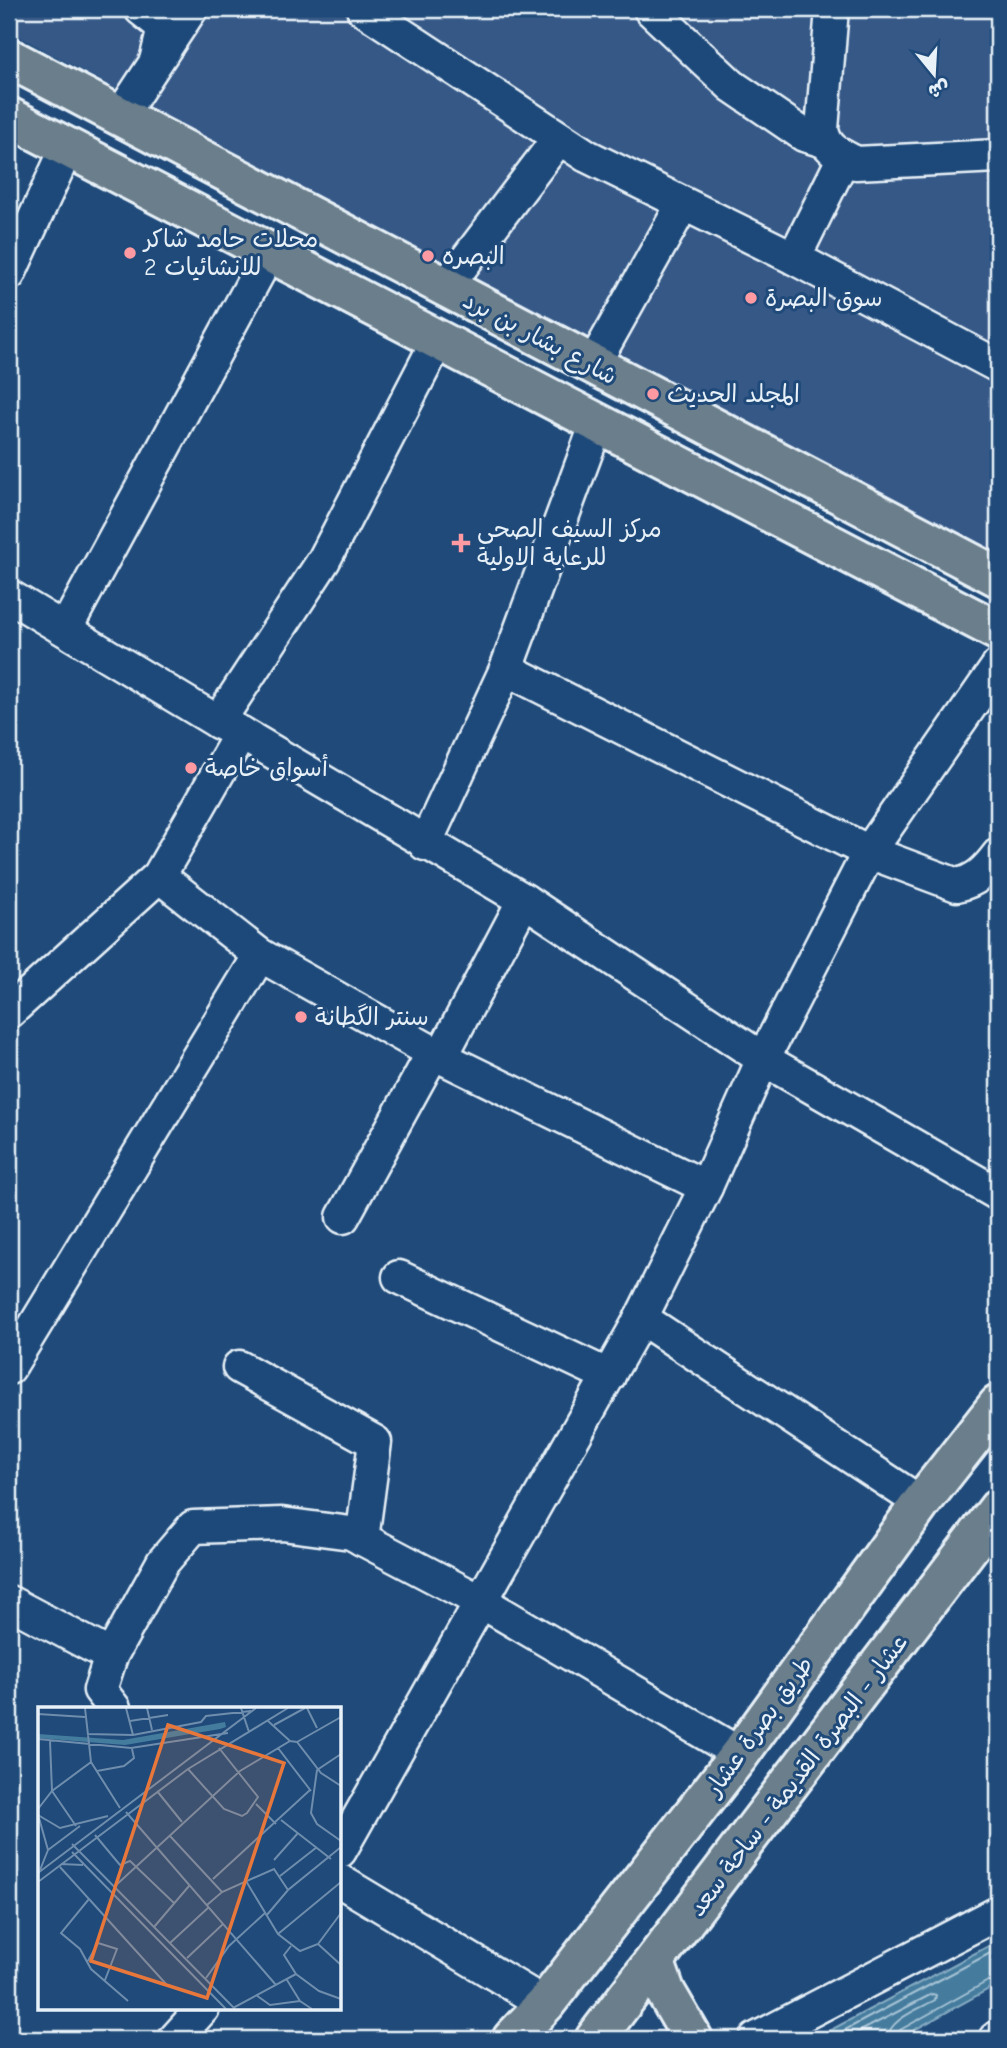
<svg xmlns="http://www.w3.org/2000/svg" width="1007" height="2048" viewBox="0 0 1007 2048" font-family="'Comic Neue','Playpen Sans Arabic',sans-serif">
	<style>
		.built { fill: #345887 }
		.water { fill: #447c9e; stroke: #86abc2; stroke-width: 2 }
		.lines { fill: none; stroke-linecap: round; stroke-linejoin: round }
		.shore { stroke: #a6c2d4; stroke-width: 2 }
		.minor-casing { stroke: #e8f1f8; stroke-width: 37 }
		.major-casing { stroke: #e8f1f8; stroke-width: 44 }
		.minor { stroke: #1f4a7a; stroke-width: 32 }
		.major { stroke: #6b7e8b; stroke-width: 38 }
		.poi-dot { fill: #ff9aa2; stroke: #1f4a7a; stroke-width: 2.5 }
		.labels { text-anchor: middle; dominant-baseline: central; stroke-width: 6; stroke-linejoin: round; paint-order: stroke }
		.poi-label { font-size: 24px; fill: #e8f1f8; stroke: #1f4a7a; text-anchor: start }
		.street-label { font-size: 24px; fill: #e8f1f8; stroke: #1f4a7a }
		.inset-road { fill: none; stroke: #6f8dac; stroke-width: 2 }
		.view { fill: #e8773b; fill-opacity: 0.15; stroke: #e8773b; stroke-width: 3.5 }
		.inset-edge { fill: none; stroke: #e8f1f8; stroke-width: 3.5 }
	</style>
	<rect width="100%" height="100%" fill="#1f4a7a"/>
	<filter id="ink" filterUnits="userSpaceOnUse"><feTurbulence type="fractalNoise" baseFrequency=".0143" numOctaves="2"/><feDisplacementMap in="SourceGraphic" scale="14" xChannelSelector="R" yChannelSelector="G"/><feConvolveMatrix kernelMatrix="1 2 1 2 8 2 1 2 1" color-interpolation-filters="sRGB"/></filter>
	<g filter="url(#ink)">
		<polygon class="built" points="9,9 998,9 998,565 9,31"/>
		<polygon class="water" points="998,1941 998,1984 898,2039 814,2039"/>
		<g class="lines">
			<g class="shore">
				<polyline points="828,2039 998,1949"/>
				<path d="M845 2039 932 1994 936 1995 935 2000C919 2009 889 2019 887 2039"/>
				<polyline points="896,2039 900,2030 988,1981 998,1978"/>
			</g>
			<defs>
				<g id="minor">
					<polyline points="141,9 161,25 162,36 156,61"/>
					<polyline points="363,9 587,156 794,258 998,366"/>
					<polyline points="650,9 732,86 804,135 824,141"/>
					<path d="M832 9 822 129C825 149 839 154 856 163L998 156"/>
					<polyline points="121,115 191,9"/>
					<polyline points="794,258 844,157"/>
					<polyline points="9,274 67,148"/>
					<polyline points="445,288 559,138"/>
					<polyline points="593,365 683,204"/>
					<polyline points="9,596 218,722 241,733 524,900 763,1059 998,1194"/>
					<polyline points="66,628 269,253"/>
					<path d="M506 669 869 852 957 885C976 881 986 871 998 855"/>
					<polyline points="218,722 324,560 438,340"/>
					<polyline points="425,844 506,669 597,423"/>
					<polyline points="159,876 260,955 441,1057 706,1187"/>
					<polyline points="9,1012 159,876 241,733"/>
					<polyline points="441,1057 524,900"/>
					<polyline points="343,1217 433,1053"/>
					<polyline points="399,1277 609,1376"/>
					<polyline points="641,1318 921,1503"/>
					<polyline points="239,1367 375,1442 362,1539"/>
					<polyline points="9,1368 260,955"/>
					<polyline points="9,1602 111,1656"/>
					<polyline points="114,1708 100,1690 111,1656 163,1562 193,1527 282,1524 351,1533 482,1602 740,1754"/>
					<polyline points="340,1851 641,1318 706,1187 763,1059 869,852 998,666"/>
					<polyline points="340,1881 545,2004"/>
					<polyline points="175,2039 203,2008"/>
					<polyline points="756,2039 998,1913"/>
					<polyline points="995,2039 998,2037"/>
				</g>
				<g id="major">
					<polyline points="9,58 998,577"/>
					<polyline points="9,117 998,631"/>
					<polyline points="655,1963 665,1991 693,2039"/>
					<polyline points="512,2039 545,2004 740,1754 921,1503 998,1405"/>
					<polyline points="595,2039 998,1509"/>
				</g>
			</defs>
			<use href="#minor" class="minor-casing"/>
			<use href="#major" class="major-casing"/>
			<use href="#minor" class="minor"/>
			<use href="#major" class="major"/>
		</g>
	</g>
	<g class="poi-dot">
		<circle cx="130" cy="253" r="7"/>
		<circle cx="428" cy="256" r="7"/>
		<circle cx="751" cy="298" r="7"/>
		<circle cx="653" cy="394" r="7"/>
		<path d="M457.5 532.5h7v7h7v7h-7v7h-7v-7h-7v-7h7z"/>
		<circle cx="191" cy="768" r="7"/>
		<circle cx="301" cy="1017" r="7"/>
	</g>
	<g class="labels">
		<g class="poi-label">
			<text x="144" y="239">محلات حامد شاكر<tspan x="144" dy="28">للانشائيات 2</tspan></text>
			<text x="442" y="256">البصره</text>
			<text x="765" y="298">سوق البصرة</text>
			<text x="667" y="394">المجلد الحديث</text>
			<text x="477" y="529">مركز السيف الصحي<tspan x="477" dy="28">للرعاية الاولية</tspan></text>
			<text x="205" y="768">أسواق خاصة</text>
			<text x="315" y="1017">سنتر الگطانة</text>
		</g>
		<g class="street-label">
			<text transform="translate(540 338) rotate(28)">شارع بشار بن برد</text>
			<text transform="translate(759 1726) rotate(-54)">طريق بصرة عشار</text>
			<text transform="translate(798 1775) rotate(-53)">عشار - البصرة القديمة - ساحة سعد</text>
		</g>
	</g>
	<g transform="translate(38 1707)">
		<rect width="303" height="303" fill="#1f4a7a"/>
		<path d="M187 15 188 20 182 22 87 38 0 31V27L85 33Z" fill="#447c9e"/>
		<path class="inset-road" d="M88 1 95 28M109 1 114 23M203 1 211 25M269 1 279 21M0 7 47 10M92 14 130 8M230 14 252 34M236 18 267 1M49 27 95 28 163 15 168 9 213 4M0 32 93 41 190 26M12 34 14 84 38 119M259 35 303 10M240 41 273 84M303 47 279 63 273 106 279 117 303 134M53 55 82 101M150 62 186 102 204 109 209 106 220 90 181 41M59 64 86 59 96 51 94 42M119 84 144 115M218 97 238 117M0 102 14 84 53 55 47 1M88 105 238 278M0 108 22 121 70 109M1 111 10 143 2 163M243 113 293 152M57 128 82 158 92 154 136 196M132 129 184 185M34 137 197 302M10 143 42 119M34 145 188 302M236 153 260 126M23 157 45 158M22 160 51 192 23 226 42 242 53 262 90 294M0 166 218 1M242 169 279 140M175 172 272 83M208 174 240 227 262 244 280 237 303 206M0 175 150 62 250 1M76 180 202 64 252 34 259 35 283 66 303 79M51 192 128 277M169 198 184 185 236 162 250 183M228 209 250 183 303 140M116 220 151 179M240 227 303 175M132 236 171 200M280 237 303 258M253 239 246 248 258 267 281 284 303 292M149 251 185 217M50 254 60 236 79 242 67 273M168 271 191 239 227 206M249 273 262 294 274 302M218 288 232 298 262 294M195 301 258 267"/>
		<path class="view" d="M130 18 246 56 169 291 53 254Z"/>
		<rect width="303" height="303" class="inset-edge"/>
	</g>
	<rect width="1007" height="2048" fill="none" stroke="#1f4a7a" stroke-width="35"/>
	<rect x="18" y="18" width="972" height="2013" fill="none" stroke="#e8f1f8" stroke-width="2.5" filter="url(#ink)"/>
	<g transform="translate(934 74) rotate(162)" stroke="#1f4a7a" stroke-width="5" paint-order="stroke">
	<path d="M0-5L12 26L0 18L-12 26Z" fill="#e8f1f8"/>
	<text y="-10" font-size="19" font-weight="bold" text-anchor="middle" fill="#e8f1f8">ش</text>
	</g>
</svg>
